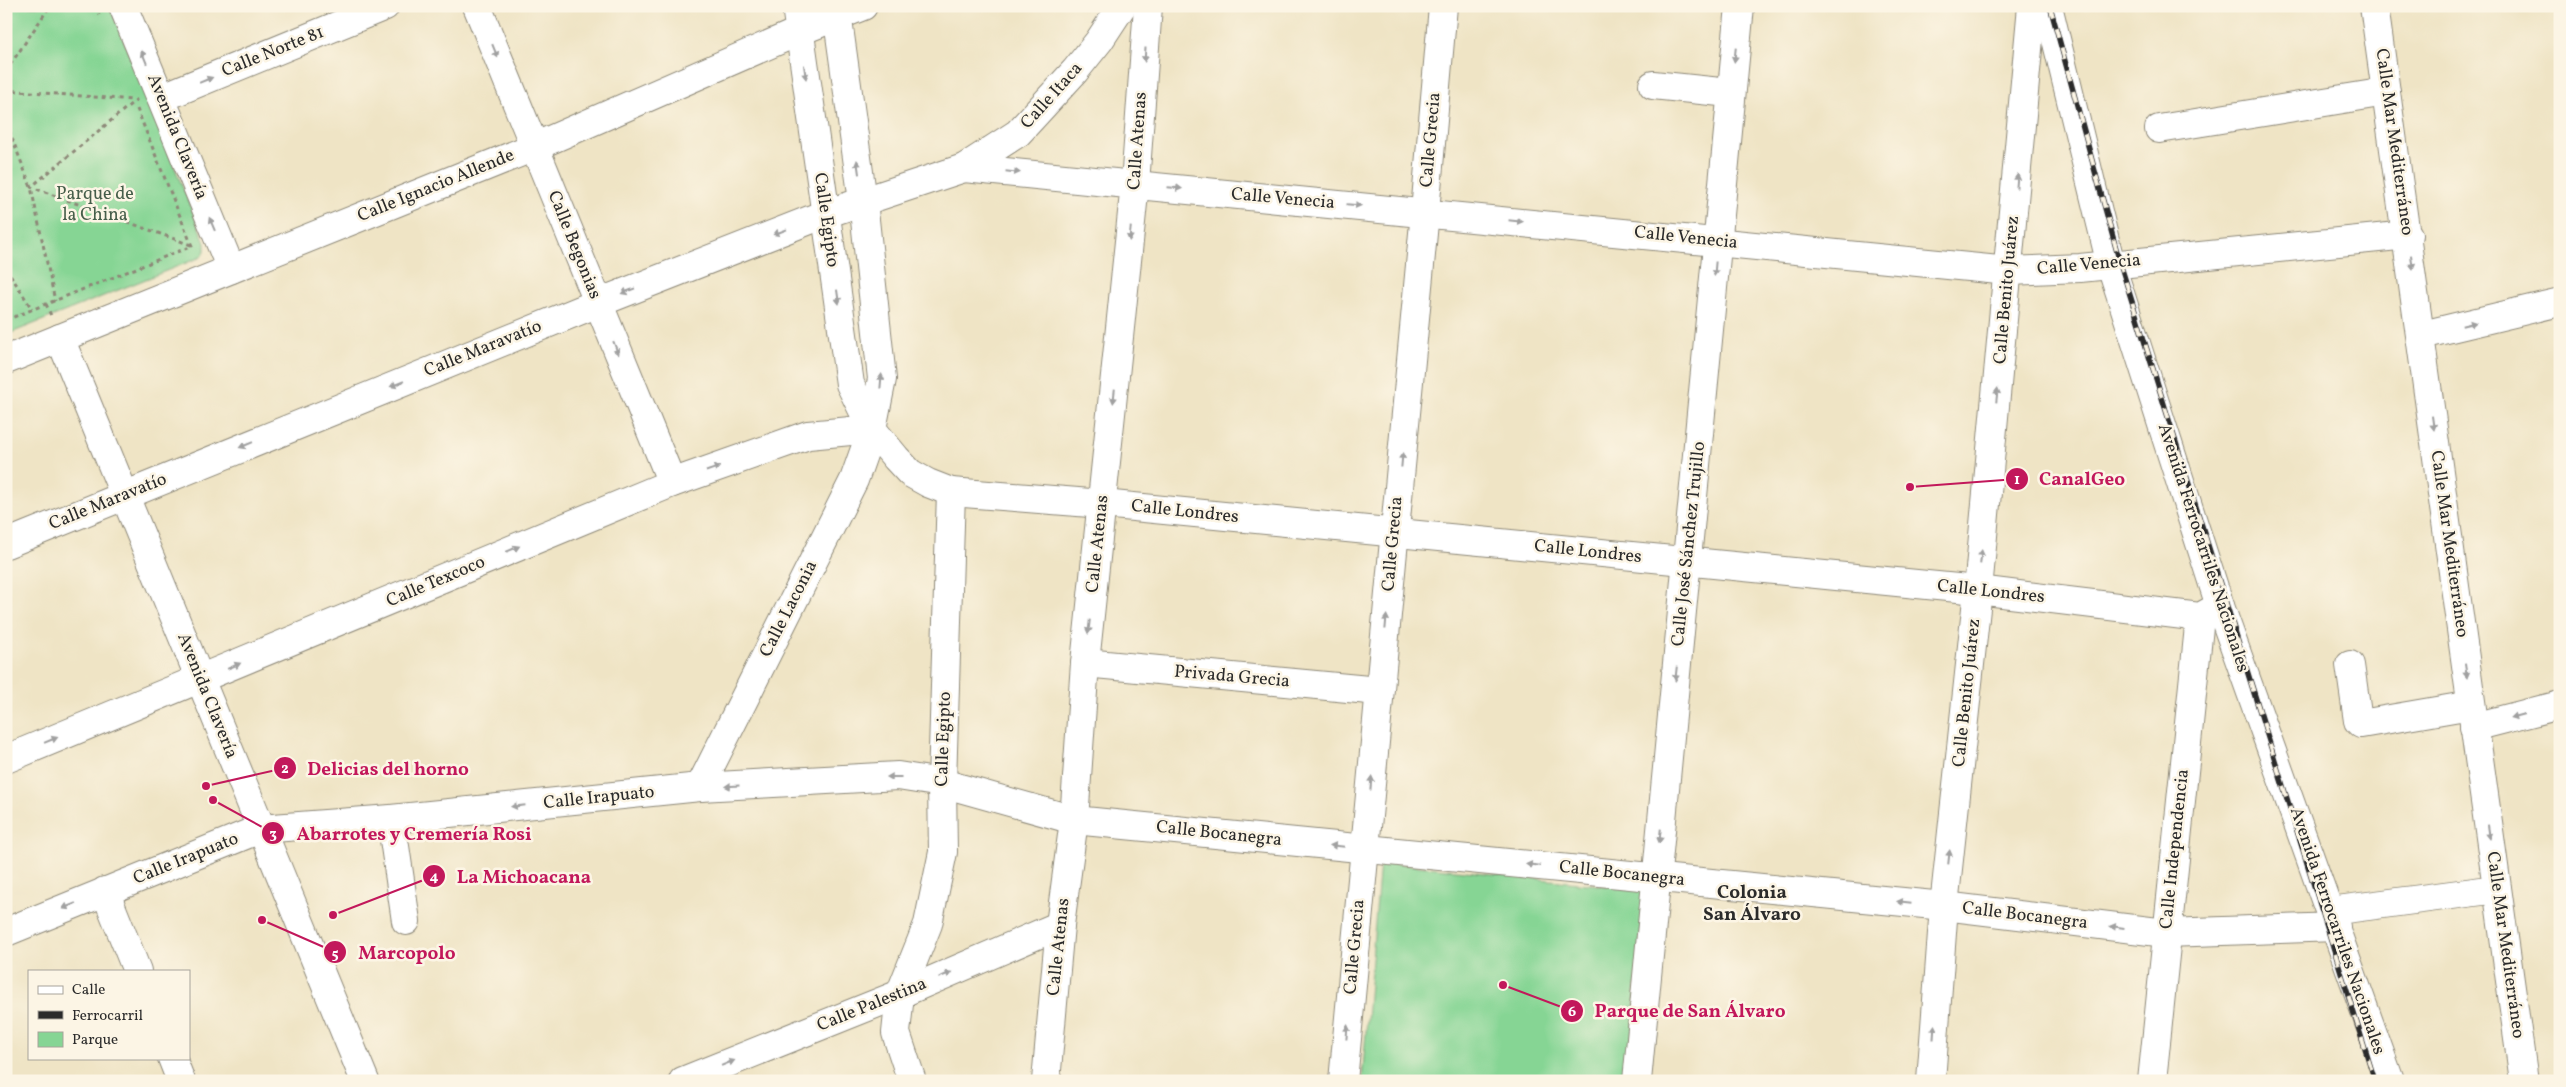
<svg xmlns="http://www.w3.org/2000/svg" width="2566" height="1087" viewBox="0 0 2566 1087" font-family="Vollkorn,serif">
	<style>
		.green { fill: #86d594; stroke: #588060 }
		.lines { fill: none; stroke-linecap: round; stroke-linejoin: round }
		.minor-casing { stroke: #8d8878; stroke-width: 30 }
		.path { stroke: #8d8878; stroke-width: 3; stroke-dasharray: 4 4; stroke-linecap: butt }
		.minor { stroke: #fff; stroke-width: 28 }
		.rail-casing { stroke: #2b2b2b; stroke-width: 5.5 }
		.rail { stroke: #fcf5e5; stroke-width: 4; stroke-dasharray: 11; stroke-linecap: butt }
		.oneway { fill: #a0a0a0 }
		.labels { text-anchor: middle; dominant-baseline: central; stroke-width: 5; stroke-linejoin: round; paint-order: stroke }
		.street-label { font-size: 18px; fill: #2b2b2b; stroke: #fcf5e5 }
		.park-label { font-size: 18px; fill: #465e4a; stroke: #fcf5e5 }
		.neighbourhood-label { font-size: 19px; font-weight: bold; fill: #2b2b2b; stroke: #fcf5e5 }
		.leader { fill: none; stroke: #c2185b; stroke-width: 2 }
		.callout-dot { fill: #c2185b; stroke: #fcf5e5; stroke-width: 2 }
		.mark-label { font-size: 15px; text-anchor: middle; font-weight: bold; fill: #fff }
		.callout-label { font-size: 19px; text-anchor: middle; font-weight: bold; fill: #c2185b; stroke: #fcf5e5; stroke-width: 5; stroke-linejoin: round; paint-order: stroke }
	</style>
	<rect width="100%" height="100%" fill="#fcf5e5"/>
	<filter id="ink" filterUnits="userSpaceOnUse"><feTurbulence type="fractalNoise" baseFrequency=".02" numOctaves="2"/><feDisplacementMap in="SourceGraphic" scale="10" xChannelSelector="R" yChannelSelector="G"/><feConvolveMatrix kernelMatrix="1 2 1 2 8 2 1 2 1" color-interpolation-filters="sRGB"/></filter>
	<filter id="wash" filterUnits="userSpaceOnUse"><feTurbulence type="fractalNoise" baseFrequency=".0096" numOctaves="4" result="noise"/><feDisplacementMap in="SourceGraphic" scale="20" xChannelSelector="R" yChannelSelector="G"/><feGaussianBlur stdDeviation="1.12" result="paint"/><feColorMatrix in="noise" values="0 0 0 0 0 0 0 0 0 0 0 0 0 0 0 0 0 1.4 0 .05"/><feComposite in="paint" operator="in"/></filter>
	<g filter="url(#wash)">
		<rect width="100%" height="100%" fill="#efe4c5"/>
		<g class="green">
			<polygon points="6,6 110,6 205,243 205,251 201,257 6,335"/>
			<polygon points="1380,862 1644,890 1628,1081 1362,1081"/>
		</g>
	</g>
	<g filter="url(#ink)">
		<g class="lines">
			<defs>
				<g id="minor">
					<polyline points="123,6 231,269"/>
					<polyline points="477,6 672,483"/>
					<polyline points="796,6 850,384 872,429 896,458 910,473 928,483 951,492 1103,504 1978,590 2200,617 2220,606"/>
					<polyline points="2048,6 2111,265 2220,606 2390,1081"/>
					<polyline points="2374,6 2524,1081"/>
					<polyline points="1653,85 1730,93"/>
					<polyline points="161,98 385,6"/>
					<polyline points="2159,129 2386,92"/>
					<polyline points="964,168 2009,271 2080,268 2408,235"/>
					<polyline points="2422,335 2560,302"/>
					<polyline points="60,338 365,1081"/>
					<polyline points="6,360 534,147 800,31 863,6"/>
					<polyline points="6,544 598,303 825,214 964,168 1018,133 1075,71 1099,41 1122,6"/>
					<polyline points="1085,663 1379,691"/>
					<polyline points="2350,665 2358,721 2361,724 2471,705"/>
					<polyline points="2474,727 2560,705"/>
					<polyline points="6,759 672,483 808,435 872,429"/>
					<polyline points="700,787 854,480 872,429 882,379 863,201 836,6"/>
					<polyline points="391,819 406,921"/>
					<polyline points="105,891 137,971"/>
					<polyline points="2330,911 2497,889"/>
					<polyline points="6,932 260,829 391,819 700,787 898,776 942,783 1074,820 1944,906 2166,933 2336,927"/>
					<polyline points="172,1058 181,1081"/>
					<polyline points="683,1081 900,994 1060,925"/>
					<polyline points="912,1081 896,1033 900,994 928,924 943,852 942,783 951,492"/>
					<polyline points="1046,1081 1060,925 1074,820 1085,663 1135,184 1148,6"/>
					<polyline points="1343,1081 1425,212 1443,6"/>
					<polyline points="1637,1081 1740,6"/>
					<polyline points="1931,1081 1944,906 1978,590 2032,6"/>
					<polyline points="2152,1081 2200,617"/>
				</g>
			</defs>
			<use href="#minor" class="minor-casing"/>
			<g class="path">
				<polyline points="96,6 99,15"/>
				<polyline points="6,71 50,6"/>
				<polyline points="6,90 133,100"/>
				<polyline points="137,99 31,187 191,245"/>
				<polyline points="6,123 31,187 55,301"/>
				<polyline points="6,268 32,309"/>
				<polyline points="46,304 52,318"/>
				<polyline points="6,320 192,246 137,109"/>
			</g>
			<use href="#minor" class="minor"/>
			<defs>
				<polyline id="rail" points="2050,6 2120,263 2375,1081"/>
			</defs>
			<use href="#rail" class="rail-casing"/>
			<use href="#rail" class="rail"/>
		</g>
		<defs><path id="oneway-solid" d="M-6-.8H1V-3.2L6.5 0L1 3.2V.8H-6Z" transform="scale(1.25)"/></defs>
		<g class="oneway">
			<use href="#oneway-solid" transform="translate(495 51) rotate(68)"/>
			<use href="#oneway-solid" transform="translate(1145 55) rotate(94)"/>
			<use href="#oneway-solid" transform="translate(1735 55) rotate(96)"/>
			<use href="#oneway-solid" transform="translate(144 57) rotate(-112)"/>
			<use href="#oneway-solid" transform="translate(805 72) rotate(82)"/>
			<use href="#oneway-solid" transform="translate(206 80) rotate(-22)"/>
			<use href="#oneway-solid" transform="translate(858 167) rotate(-98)"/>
			<use href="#oneway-solid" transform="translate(1013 172) rotate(6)"/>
			<use href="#oneway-solid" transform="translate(2017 181) rotate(-85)"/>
			<use href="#oneway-solid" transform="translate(1175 188) rotate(5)"/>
			<use href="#oneway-solid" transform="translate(1354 205) rotate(5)"/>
			<use href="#oneway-solid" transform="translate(1516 221) rotate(6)"/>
			<use href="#oneway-solid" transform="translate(212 224) rotate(-113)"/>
			<use href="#oneway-solid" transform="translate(780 232) rotate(159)"/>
			<use href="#oneway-solid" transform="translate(1130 234) rotate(96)"/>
			<use href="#oneway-solid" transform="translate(2412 262) rotate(82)"/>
			<use href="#oneway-solid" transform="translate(1715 269) rotate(95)"/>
			<use href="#oneway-solid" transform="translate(628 291) rotate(159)"/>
			<use href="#oneway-solid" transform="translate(838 297) rotate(82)"/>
			<use href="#oneway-solid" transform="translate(2469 324) rotate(-13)"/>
			<use href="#oneway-solid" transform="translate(616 348) rotate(68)"/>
			<use href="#oneway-solid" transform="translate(881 381) rotate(-85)"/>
			<use href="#oneway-solid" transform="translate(397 384) rotate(158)"/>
			<use href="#oneway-solid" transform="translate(1997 395) rotate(-84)"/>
			<use href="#oneway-solid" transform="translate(1114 396) rotate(96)"/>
			<use href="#oneway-solid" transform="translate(2433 423) rotate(82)"/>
			<use href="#oneway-solid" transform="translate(246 445) rotate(158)"/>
			<use href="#oneway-solid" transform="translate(1402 460) rotate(-85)"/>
			<use href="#oneway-solid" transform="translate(713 469) rotate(-19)"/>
			<use href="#oneway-solid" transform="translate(513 549) rotate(-23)"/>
			<use href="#oneway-solid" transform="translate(1981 557) rotate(-84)"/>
			<use href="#oneway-solid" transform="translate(1386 622) rotate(-85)"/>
			<use href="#oneway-solid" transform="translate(1089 627) rotate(96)"/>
			<use href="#oneway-solid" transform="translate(234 666) rotate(-23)"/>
			<use href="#oneway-solid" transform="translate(2466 671) rotate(82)"/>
			<use href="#oneway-solid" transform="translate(1676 674) rotate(96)"/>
			<use href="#oneway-solid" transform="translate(2517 716) rotate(165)"/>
			<use href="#oneway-solid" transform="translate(51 740) rotate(-22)"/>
			<use href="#oneway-solid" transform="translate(894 777) rotate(180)"/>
			<use href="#oneway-solid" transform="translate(1371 783) rotate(-85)"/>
			<use href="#oneway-solid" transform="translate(732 786) rotate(177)"/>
			<use href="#oneway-solid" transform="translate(518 806) rotate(174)"/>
			<use href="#oneway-solid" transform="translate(2489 832) rotate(82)"/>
			<use href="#oneway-solid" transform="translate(1660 836) rotate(96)"/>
			<use href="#oneway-solid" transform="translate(1337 846) rotate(-174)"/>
			<use href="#oneway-solid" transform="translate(1949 857) rotate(-84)"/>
			<use href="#oneway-solid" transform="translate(1533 865) rotate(-174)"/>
			<use href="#oneway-solid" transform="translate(1904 902) rotate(-174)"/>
			<use href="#oneway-solid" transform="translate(69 906) rotate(157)"/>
			<use href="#oneway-solid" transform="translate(2117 927) rotate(-173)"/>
			<use href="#oneway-solid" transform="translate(945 975) rotate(-23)"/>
			<use href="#oneway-solid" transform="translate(1347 1032) rotate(-85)"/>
			<use href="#oneway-solid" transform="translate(1934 1032) rotate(-86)"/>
			<use href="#oneway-solid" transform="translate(728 1063) rotate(-22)"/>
		</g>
	</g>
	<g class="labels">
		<g class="street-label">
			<text transform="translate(273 52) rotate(-22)">Calle Norte 81</text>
			<text transform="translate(1052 96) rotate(-48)">Calle Itaca</text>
			<text transform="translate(177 137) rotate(68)">Avenida Clavería</text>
			<text transform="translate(1431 140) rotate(-85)">Calle Grecia</text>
			<text transform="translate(1138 141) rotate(-86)">Calle Atenas</text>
			<text transform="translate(2394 142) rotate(82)">Calle Mar Mediterráneo</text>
			<text transform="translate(436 186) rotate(-22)">Calle Ignacio Allende</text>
			<text transform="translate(1283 199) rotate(5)">Calle Venecia</text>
			<text transform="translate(826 220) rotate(82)">Calle Egipto</text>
			<text transform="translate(1686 238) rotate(6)">Calle Venecia</text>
			<text transform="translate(574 245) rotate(68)">Calle Begonias</text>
			<text transform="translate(2089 265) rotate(-5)">Calle Venecia</text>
			<text transform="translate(2007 290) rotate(-85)">Calle Benito Juárez</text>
			<text transform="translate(483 349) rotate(-22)">Calle Maravatío</text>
			<text transform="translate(108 502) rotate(-22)">Calle Maravatío</text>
			<text transform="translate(1185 512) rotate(6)">Calle Londres</text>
			<text transform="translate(1098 544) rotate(-84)">Calle Atenas</text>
			<text transform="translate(1393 544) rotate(-85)">Calle Grecia</text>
			<text transform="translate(1689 544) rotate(-84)">Calle José Sánchez Trujillo</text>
			<text transform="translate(2449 544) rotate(82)">Calle Mar Mediterráneo</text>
			<text transform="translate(2203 548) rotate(72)">Avenida Ferrocarriles Nacionales</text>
			<text transform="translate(1588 552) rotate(6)">Calle Londres</text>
			<text transform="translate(436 582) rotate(-23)">Calle Texcoco</text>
			<text transform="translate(1991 592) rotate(6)">Calle Londres</text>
			<text transform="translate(789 609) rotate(-63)">Calle Laconia</text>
			<text transform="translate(1232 677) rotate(5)">Privada Grecia</text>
			<text transform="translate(1967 693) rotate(-84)">Calle Benito Juárez</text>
			<text transform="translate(207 696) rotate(68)">Avenida Clavería</text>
			<text transform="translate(944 739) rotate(-88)">Calle Egipto</text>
			<text transform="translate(599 798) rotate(-6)">Calle Irapuato</text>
			<text transform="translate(1219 834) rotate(6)">Calle Bocanegra</text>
			<text transform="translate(2175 849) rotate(-84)">Calle Independencia</text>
			<text transform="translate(186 859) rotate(-22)">Calle Irapuato</text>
			<text transform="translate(1622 874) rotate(6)">Calle Bocanegra</text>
			<text transform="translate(2025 916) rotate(7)">Calle Bocanegra</text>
			<text transform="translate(2337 931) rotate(71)">Avenida Ferrocarriles Nacionales</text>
			<text transform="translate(2505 945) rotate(82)">Calle Mar Mediterráneo</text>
			<text transform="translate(1059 947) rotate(-84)">Calle Atenas</text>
			<text transform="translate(1355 947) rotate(-85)">Calle Grecia</text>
			<text transform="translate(872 1005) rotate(-22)">Calle Palestina</text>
		</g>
		<g class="park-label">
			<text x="95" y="194">Parque de<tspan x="95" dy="21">la China</tspan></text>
		</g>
		<g class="neighbourhood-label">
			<text x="1752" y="893">Colonia<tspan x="1752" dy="22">San Álvaro</tspan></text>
		</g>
	</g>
	<path class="leader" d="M1910 487L2017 479M206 786L285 768M213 800L273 833M333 915L434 876M262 920L335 952M1503 985L1572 1011"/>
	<g class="callout-dot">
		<circle cx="1910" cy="487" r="5"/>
		<circle cx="206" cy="786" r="5"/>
		<circle cx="213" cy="800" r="5"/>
		<circle cx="333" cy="915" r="5"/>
		<circle cx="262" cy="920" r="5"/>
		<circle cx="1503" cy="985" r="5"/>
		<circle cx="2017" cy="479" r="12"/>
		<circle cx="285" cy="768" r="12"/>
		<circle cx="273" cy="833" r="12"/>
		<circle cx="434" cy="876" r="12"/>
		<circle cx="335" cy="952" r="12"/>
		<circle cx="1572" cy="1011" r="12"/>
	</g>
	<g class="mark-label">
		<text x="2017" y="484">1</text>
		<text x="285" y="773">2</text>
		<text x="273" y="838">3</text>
		<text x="434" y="881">4</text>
		<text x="335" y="958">5</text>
		<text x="1572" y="1016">6</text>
	</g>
	<g class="callout-label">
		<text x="2082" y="485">CanalGeo</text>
		<text x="388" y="775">Delicias del horno</text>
		<text x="414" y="840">Abarrotes y Cremería Rosi</text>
		<text x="524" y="883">La Michoacana</text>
		<text x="407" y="959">Marcopolo</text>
		<text x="1690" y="1017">Parque de San Álvaro</text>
	</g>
	<rect width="2566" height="1087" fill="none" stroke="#fcf5e5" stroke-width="25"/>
	<rect x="28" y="970" width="162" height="90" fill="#fcf5e5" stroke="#a8a49b"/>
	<rect x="38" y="986" width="25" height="8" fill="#ffffff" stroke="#a8a49b"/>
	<text x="72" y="994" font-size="15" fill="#2b2b2b">Calle</text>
	<rect x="38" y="1011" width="25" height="8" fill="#2b2b2b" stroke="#a8a49b"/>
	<text x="72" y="1020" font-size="15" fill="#2b2b2b">Ferrocarril</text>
	<rect x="38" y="1032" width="25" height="15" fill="#86d594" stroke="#a8a49b"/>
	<text x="72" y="1044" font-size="15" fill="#2b2b2b">Parque</text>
</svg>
